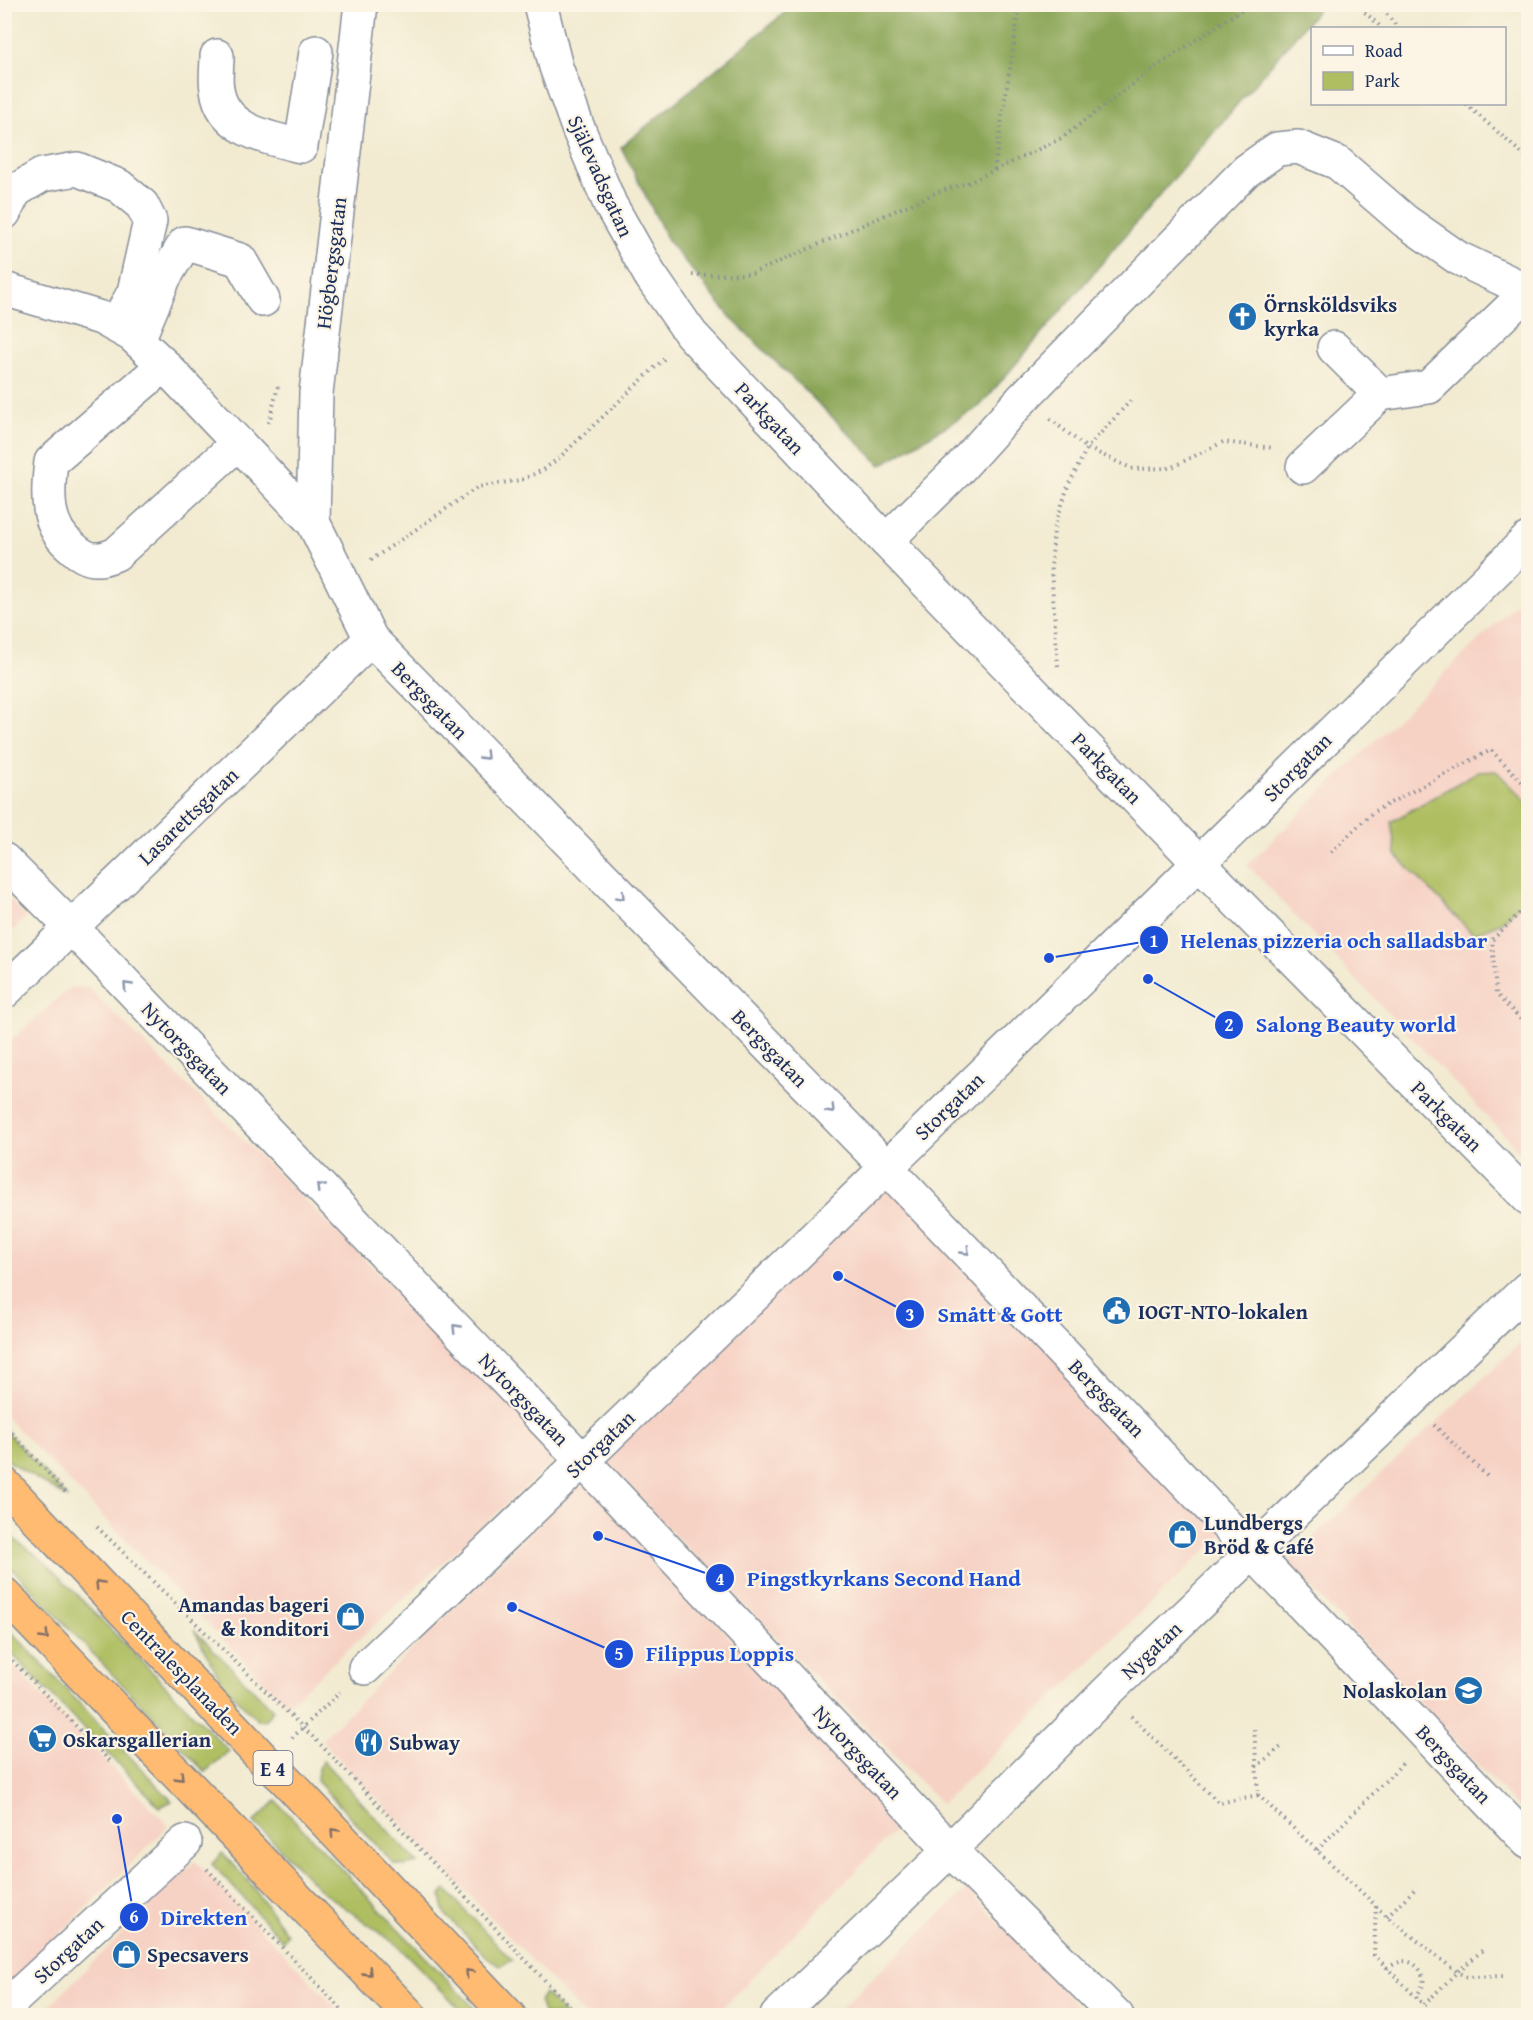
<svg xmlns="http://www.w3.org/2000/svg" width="1533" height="2020" viewBox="0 0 1533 2020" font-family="'Gentium Book Plus',serif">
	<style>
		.built { fill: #f6d2c5 }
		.green { fill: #aebe60; stroke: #64765f; stroke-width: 1.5 }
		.forest { fill: #8aa556; stroke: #526a5a; stroke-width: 1.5 }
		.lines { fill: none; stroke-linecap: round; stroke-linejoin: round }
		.minor-casing { stroke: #868d98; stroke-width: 36 }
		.highway-casing { stroke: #868d98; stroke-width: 36 }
		.path { stroke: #868d98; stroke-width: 4; stroke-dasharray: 1.5 4.5; stroke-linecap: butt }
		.minor { stroke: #fff; stroke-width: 33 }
		.highway { stroke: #ffbb71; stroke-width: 33 }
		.oneway { stroke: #8d97ae }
		.oneway2 { stroke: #826e67 }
		.labels { text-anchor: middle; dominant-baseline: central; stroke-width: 4.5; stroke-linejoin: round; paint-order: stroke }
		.shield { fill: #fcf5e5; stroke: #5e6a86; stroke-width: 1.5 }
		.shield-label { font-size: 20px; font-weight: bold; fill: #1b2f5e }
		.street-label { font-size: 21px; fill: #1b2f5e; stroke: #fcf5e5 }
		.poi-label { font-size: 21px; font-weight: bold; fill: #1b2f5e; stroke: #fcf5e5; text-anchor: start }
		.leader { fill: none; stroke: #1d4ed8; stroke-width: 2 }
		.callout-dot { fill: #1d4ed8; stroke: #fcf5e5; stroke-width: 2 }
		.mark-label { font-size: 18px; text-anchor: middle; font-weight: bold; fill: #fff }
		.callout-label { font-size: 22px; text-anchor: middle; font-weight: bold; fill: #1d4ed8; stroke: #fcf5e5; stroke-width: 4.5; stroke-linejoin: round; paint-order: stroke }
	</style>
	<rect width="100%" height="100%" fill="#fcf5e5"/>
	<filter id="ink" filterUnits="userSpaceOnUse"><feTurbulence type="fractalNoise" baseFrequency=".0167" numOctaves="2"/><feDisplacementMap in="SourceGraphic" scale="12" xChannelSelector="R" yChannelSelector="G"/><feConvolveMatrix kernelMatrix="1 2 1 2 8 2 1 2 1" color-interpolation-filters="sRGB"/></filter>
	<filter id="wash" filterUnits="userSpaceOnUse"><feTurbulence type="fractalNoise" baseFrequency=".008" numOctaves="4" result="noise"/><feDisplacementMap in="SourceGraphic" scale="24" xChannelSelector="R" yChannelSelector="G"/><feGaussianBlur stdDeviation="1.35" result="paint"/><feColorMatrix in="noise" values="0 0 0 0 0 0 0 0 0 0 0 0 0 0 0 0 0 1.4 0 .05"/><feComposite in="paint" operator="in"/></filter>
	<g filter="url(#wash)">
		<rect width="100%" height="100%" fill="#f2ebd1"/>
		<g class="built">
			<polygon points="1528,592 1528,1160 1247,865"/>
			<polygon points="5,894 26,917 5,938"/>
			<polygon points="70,988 88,988 563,1453 287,1705 5,1416 4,1047"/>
			<polygon points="890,1183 1224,1533 942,1804 600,1460"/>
			<polygon points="1528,1336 1528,1818 1287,1562"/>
			<polygon points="585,1478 900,1825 716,2015 584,2015 321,1740"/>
			<polygon points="5,1657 169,1826 5,1988"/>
			<polygon points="195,1861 343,2015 40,2015"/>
			<polygon points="967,1889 1086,2015 832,2016"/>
		</g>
		<g class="green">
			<polygon points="1496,771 1528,803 1528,896 1502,922 1473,934 1396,855 1391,822 1477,772"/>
			<polygon points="5,1430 68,1498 11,1463 5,1456"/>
			<polygon points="5,1532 47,1564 229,1751 205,1772 5,1561"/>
			<polygon points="5,1625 172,1801 160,1807 5,1647"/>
			<polygon points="194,1630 273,1710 265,1720 257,1720 223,1684"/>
			<polygon points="323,1761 418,1863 405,1866 394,1864 317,1781 318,1768"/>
			<polygon points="276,1801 481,2015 466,2015 397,1945 319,1889 254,1822"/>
			<polygon points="222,1853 250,1883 287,1934 283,1941 212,1864"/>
			<polygon points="446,1890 512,1960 500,1966 491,1961 447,1916 443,1907 441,1895"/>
			<polygon points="544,1993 565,2015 544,2015 539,2001"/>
		</g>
		<polygon class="forest" points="794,5 794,4 1322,5 980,406 881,465 733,320 669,242 621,147"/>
	</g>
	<g filter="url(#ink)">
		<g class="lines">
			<defs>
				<g id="minor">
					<polyline points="540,4 556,67 578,128 610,204 650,275 691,334 886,541 1233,898 1528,1198"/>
					<path d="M217 56C217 67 215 79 217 89 222 130 268 138 301 146L316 52"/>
					<polyline points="4,213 15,191 42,175 77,169 119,186 142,205 150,221 134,292 116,325"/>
					<polyline points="4,289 101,318 132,335 164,365 313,522 371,639 886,1167 1528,1842"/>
					<polyline points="138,340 164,278 185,243 240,260 263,300"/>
					<polyline points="1334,348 1380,394"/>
					<path d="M164 365 51 462C47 494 45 527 73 548 79 554 89 560 98 559 104 559 111 556 116 554L237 444"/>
					<polyline points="1303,467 1380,394 1429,387 1528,291"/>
					<polyline points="313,522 316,393 361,4"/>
					<polyline points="886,541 959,469 1023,398 1246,171 1277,149 1298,147 1338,163 1405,221 1458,258 1528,291"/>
					<polyline points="4,860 72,928 583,1461 950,1850 1117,2016"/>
					<polyline points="4,992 371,639"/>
					<path d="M365 1668C757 1296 1144 919 1528 539"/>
					<polyline points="4,2008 185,1842"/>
					<polyline points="777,2016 950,1850 1107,1692 1528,1288"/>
				</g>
				<g id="highway">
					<polyline points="4,1484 267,1763 283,1777 509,2016"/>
					<polyline points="4,1594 410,2016"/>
				</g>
			</defs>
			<use href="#minor" class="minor-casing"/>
			<use href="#highway" class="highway-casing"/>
			<g class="path">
				<polyline points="1356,4 1382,28"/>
				<polyline points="1380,4 1383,10 1398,28"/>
				<polyline points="1466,104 1528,159"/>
				<polyline points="994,170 1020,4"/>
				<polyline points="692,275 751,274 938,192 970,182 1062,138 1150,71 1249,4"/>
				<polyline points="1050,419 1087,448 1133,469 1170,468 1223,442 1274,448"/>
				<polyline points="269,423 278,386"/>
				<polyline points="371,560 478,487 521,480 543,470 559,458 666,357"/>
				<polyline points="1058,666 1051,569 1054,529 1068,486 1087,448 1133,398"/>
				<polyline points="1331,852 1373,812 1491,750 1528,788"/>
				<polyline points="1528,905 1492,940 1496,994 1528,1027"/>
				<polyline points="4,1424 66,1493"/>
				<polyline points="1434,1425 1487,1476"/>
				<polyline points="97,1527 319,1743 579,2016"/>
				<polyline points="4,1652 112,1763"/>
				<polyline points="1131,1716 1219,1803 1258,1795 1254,1725"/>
				<polyline points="292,1738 340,1692"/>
				<polyline points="1256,1767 1281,1747"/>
				<polyline points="1258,1795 1390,1919 1457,1972 1467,1977 1507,1976"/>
				<polyline points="1317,1850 1403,1763"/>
				<polyline points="207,1869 348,2016"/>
				<polyline points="1376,1906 1374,1955 1424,2005 1457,1972 1483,1950"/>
				<polyline points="1387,1916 1417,1887"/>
				<path d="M1387 1968C1391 1966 1396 1963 1400 1962 1413 1958 1426 1972 1423 1985 1421 1989 1418 1994 1416 1998"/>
			</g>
			<use href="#minor" class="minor"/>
			<use href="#highway" class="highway"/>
		</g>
		<defs><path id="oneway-chevron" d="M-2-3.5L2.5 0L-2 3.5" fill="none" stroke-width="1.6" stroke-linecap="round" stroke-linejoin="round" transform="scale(1.5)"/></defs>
		<g class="oneway">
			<use href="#oneway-chevron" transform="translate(485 756) rotate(46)"/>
			<use href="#oneway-chevron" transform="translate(621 896) rotate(46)"/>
			<use href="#oneway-chevron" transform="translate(127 986) rotate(-134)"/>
			<use href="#oneway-chevron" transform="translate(831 1110) rotate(46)"/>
			<use href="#oneway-chevron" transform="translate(320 1187) rotate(-134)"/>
			<use href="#oneway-chevron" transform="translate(966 1251) rotate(46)"/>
			<use href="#oneway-chevron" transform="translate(456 1328) rotate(-134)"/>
		</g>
		<g class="oneway2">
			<use href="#oneway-chevron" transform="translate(99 1584) rotate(-133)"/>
			<use href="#oneway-chevron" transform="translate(45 1636) rotate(46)"/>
			<use href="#oneway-chevron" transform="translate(180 1777) rotate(46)"/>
			<use href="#oneway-chevron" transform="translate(334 1832) rotate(-133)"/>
			<use href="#oneway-chevron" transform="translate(368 1972) rotate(46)"/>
			<use href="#oneway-chevron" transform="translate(469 1973) rotate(-133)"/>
		</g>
	</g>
	<defs>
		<symbol id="church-disc" viewBox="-11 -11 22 22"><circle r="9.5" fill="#1f6fb2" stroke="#fcf5e5"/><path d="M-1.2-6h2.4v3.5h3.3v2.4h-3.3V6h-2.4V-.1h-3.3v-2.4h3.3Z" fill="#fff"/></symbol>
		<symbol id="civic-disc" viewBox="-11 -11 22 22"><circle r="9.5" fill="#1f6fb2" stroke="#fcf5e5"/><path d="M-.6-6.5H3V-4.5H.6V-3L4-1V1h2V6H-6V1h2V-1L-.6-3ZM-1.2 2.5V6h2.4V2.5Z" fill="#fff"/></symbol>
		<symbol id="shop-disc" viewBox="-11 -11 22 22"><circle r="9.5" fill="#1f6fb2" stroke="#fcf5e5"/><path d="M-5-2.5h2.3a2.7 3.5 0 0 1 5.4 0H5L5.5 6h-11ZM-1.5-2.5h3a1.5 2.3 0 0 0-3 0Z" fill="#fff"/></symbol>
		<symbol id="school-disc" viewBox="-11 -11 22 22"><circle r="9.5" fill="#1f6fb2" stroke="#fcf5e5"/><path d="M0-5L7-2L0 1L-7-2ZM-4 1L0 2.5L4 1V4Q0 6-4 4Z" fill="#fff"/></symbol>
		<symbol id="supermarket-disc" viewBox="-11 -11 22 22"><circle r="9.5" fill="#1f6fb2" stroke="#fcf5e5"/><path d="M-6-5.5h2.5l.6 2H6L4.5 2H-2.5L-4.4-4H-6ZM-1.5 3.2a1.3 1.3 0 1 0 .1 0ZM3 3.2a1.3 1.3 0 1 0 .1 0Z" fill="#fff"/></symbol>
		<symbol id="restaurant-disc" viewBox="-11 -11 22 22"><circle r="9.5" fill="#1f6fb2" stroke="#fcf5e5"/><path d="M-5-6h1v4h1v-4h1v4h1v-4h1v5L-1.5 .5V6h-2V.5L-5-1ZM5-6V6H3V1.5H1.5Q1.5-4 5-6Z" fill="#fff"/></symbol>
	</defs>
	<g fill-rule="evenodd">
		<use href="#church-disc" x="1226" y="300" width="33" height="33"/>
		<use href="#civic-disc" x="1100" y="1294" width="33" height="33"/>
		<use href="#shop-disc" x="1166" y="1518" width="33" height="33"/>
		<use href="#shop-disc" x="334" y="1600" width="33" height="33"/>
		<use href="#school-disc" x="1452" y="1674" width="33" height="33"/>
		<use href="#supermarket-disc" x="26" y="1722" width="33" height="33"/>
		<use href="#restaurant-disc" x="352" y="1726" width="33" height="33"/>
		<use href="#shop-disc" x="110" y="1938" width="33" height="33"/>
	</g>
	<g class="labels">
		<rect class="shield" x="253.5" y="1751" width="39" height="34" rx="4.5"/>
		<g class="shield-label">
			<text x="273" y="1768">E 4</text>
		</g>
		<g class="street-label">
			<text transform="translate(601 176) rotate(66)">Själevadsgatan</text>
			<text transform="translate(331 263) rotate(-83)">Högbergsgatan</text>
			<text transform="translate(770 418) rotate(47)">Parkgatan</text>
			<text transform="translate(430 700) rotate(46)">Bergsgatan</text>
			<text transform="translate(1297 767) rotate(-45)">Storgatan</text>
			<text transform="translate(1107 768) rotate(46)">Parkgatan</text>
			<text transform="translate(188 816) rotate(-44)">Lasarettsgatan</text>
			<text transform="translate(187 1048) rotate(46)">Nytorgsgatan</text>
			<text transform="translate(770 1048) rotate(46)">Bergsgatan</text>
			<text transform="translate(949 1106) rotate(-44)">Storgatan</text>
			<text transform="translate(1447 1116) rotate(45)">Parkgatan</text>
			<text transform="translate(1107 1398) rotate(46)">Bergsgatan</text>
			<text transform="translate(524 1399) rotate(46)">Nytorgsgatan</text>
			<text transform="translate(600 1444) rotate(-44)">Storgatan</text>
			<text transform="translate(1151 1650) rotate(-43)">Nygatan</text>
			<text transform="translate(182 1672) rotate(46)">Centralesplanaden</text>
			<text transform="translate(858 1752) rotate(47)">Nytorgsgatan</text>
			<text transform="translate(1454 1764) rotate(47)">Bergsgatan</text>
			<text transform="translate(68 1950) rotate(-43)">Storgatan</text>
		</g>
		<g class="poi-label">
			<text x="1264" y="304">Örnsköldsviks<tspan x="1264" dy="24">kyrka</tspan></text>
			<text x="1138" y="1311">IOGT-NTO-lokalen</text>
			<text x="1204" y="1522">Lundbergs<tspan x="1204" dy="24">Bröd &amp; Café</tspan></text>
			<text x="329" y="1604" text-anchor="end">Amandas bageri<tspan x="329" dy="24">&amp; konditori</tspan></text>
			<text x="1447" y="1690" text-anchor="end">Nolaskolan</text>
			<text x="63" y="1739">Oskarsgallerian</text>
			<text x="389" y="1742">Subway</text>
			<text x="147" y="1954">Specsavers</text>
		</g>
	</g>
	<path class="leader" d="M1049 958L1154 940M1148 979L1229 1025M838 1276L910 1314M598 1536L720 1578M512 1607L619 1654M117 1819L134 1917"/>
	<g class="callout-dot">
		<circle cx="1049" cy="958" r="6"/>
		<circle cx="1148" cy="979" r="6"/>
		<circle cx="838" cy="1276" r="6"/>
		<circle cx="598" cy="1536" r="6"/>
		<circle cx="512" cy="1607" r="6"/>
		<circle cx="117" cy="1819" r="6"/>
		<circle cx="1154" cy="940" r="15"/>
		<circle cx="1229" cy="1025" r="15"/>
		<circle cx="910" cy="1314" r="15"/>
		<circle cx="720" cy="1578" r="15"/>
		<circle cx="619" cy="1654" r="15"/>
		<circle cx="134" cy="1917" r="15"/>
	</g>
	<g class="mark-label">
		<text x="1154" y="947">1</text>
		<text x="1229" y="1031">2</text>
		<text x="910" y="1321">3</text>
		<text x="720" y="1585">4</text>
		<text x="619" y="1660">5</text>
		<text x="134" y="1923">6</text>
	</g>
	<g class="callout-label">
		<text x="1334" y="948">Helenas pizzeria och salladsbar</text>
		<text x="1356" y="1032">Salong Beauty world</text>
		<text x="1000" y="1322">Smått &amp; Gott</text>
		<text x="884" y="1586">Pingstkyrkans Second Hand</text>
		<text x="720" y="1661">Filippus Loppis</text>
		<text x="204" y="1925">Direkten</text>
	</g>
	<rect width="1533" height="2020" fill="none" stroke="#fcf5e5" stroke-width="24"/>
	<rect x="1311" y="27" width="195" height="78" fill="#fcf5e5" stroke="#a2a6af" stroke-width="1.5"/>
	<rect x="1323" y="46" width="30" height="9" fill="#ffffff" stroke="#a2a6af" stroke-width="1.5"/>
	<text x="1365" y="57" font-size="18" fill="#1b2f5e">Road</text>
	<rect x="1323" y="72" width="30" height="18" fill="#aebe60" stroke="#a2a6af" stroke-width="1.5"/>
	<text x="1365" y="87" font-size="18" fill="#1b2f5e">Park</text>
</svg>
